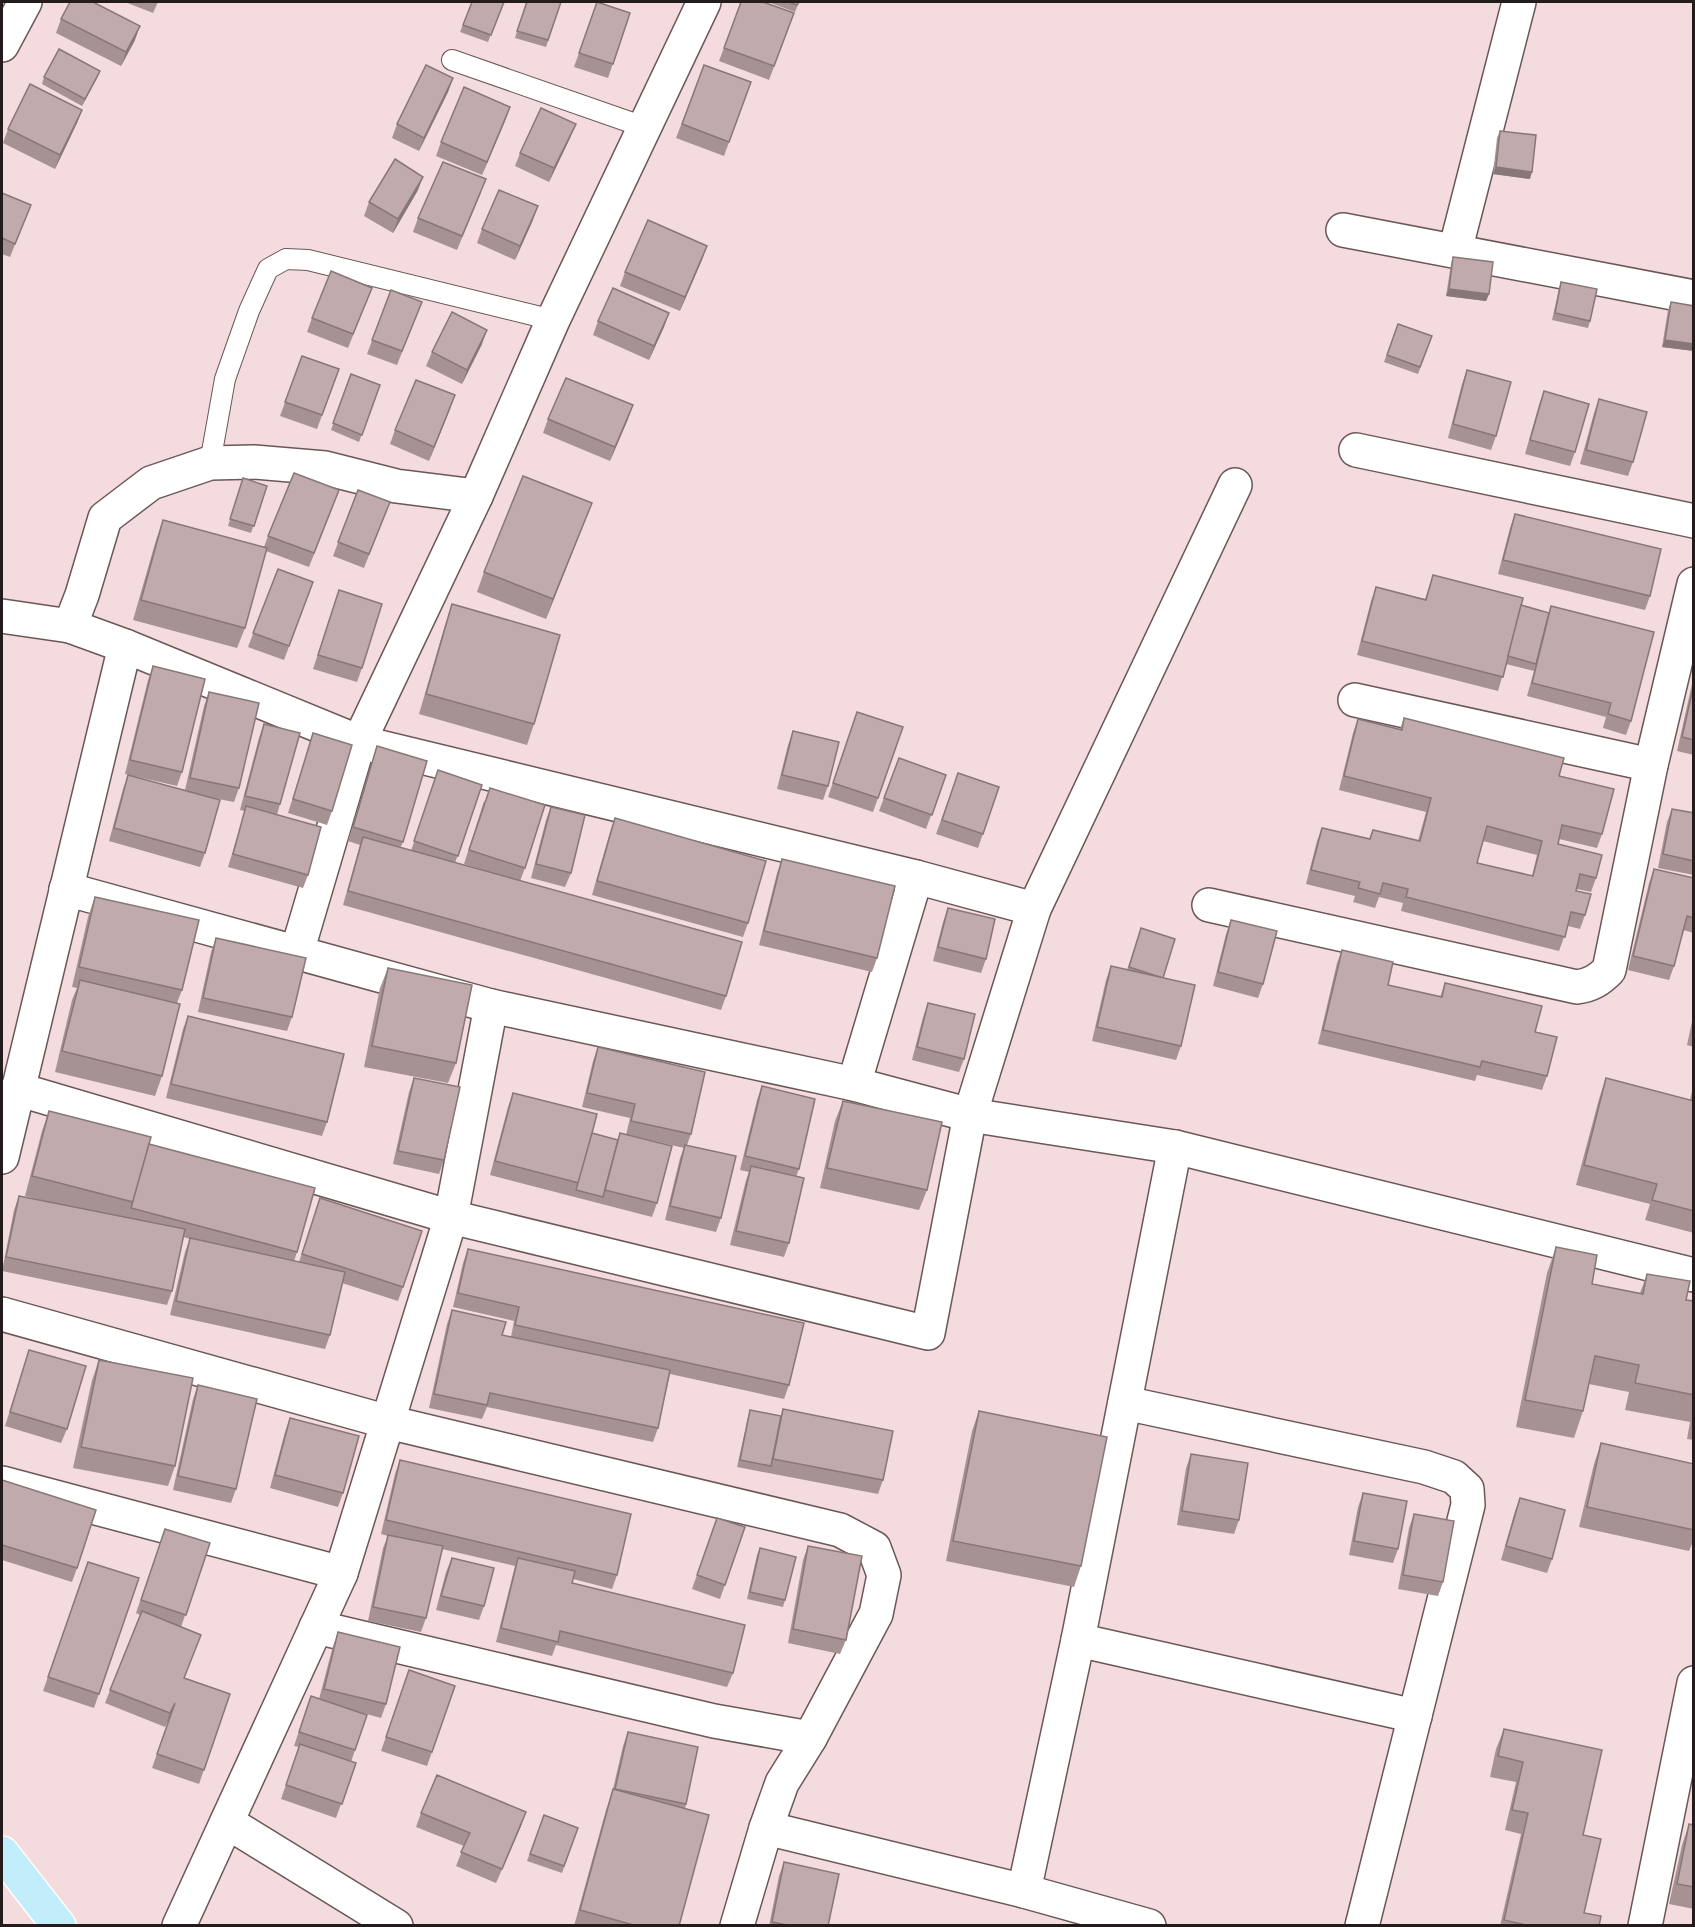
<svg xmlns="http://www.w3.org/2000/svg" width="1695" height="1927" viewBox="0 0 1695 1927" font-family="'IBM Plex Sans',sans-serif">
	<style>
		.lines { fill: none; stroke-linecap: round; stroke-linejoin: round }
		.lane-casing { stroke: #6b5758; stroke-width: 22 }
		.street-casing { stroke: #6b5758; stroke-width: 36 }
		.primary-casing { stroke: #fff; stroke-width: 36 }
		.lane { stroke: #fff; stroke-width: 20 }
		.street { stroke: #fff; stroke-width: 33 }
		.primary { stroke: #c2edfb; stroke-width: 33 }
		.wall { fill: #a69293; fill-rule: evenodd }
		.shaded-wall { fill: #877778 }
		.building { fill: #c1aaab; stroke: #877778; stroke-width: 1.5; fill-rule: evenodd }
	</style>
	<rect width="100%" height="100%" fill="#f4dbdd"/>
	<g class="lines">
		<defs>
			<g id="lane">
				<polyline points="452,60 644,127"/>
				<polyline points="210,463 225,379 249,311 268,269 286,259 308,260 553,320"/>
			</g>
			<g id="street">
				<polyline points="2,45 25,2"/>
				<polyline points="1343,230 1694,297"/>
				<polyline points="1455,251 1519,2"/>
				<polyline points="1356,450 1694,521"/>
				<polyline points="2,616 70,626 125,646 359,742 916,877 1034,909"/>
				<polyline points="70,626 82,595 105,518 151,483 210,463 254,462 325,468 396,486 476,496 553,320 704,2"/>
				<polyline points="1355,700 1651,765"/>
				<polyline points="66,889 491,1006 854,1084 970,1115 1175,1147 1694,1275"/>
				<path d="M1209 905 1577 987C1591 985 1599 980 1609 970L1651 765 1694 584"/>
				<polyline points="297,952 359,742 476,496"/>
				<polyline points="854,1084 916,877"/>
				<polyline points="17,1089 451,1217 928,1333 970,1115 1034,909 1235,485"/>
				<polyline points="2,1157 125,646"/>
				<polyline points="2,1314 388,1422 840,1530 874,1548 884,1575 876,1614 810,1738"/>
				<polyline points="1125,1403 1424,1467 1454,1477 1467,1489 1468,1505 1362,1926"/>
				<polyline points="2,1483 341,1573"/>
				<polyline points="316,1627 714,1721 810,1738 782,1783 766,1828 737,1926"/>
				<polyline points="1078,1640 1415,1716"/>
				<polyline points="227,1822 396,1926"/>
				<polyline points="766,1828 1024,1891 1149,1926"/>
				<polyline points="1024,1891 1078,1640 1175,1147"/>
				<polyline points="179,1926 341,1573 451,1217 491,1006"/>
				<polyline points="1645,1926 1694,1683"/>
			</g>
			<polyline id="primary" points="2,1853 59,1926"/>
		</defs>
		<use href="#lane" class="lane-casing"/>
		<use href="#street" class="street-casing"/>
		<use href="#primary" class="primary-casing"/>
		<use href="#lane" class="lane"/>
		<use href="#street" class="street"/>
		<use href="#primary" class="primary"/>
	</g>
	<g class="wall">
		<polygon points="125,2 158,2 153,13"/>
		<polygon points="472,2 504,2 488,42 460,32"/>
		<polygon points="526,2 561,2 546,47 515,38"/>
		<polygon points="597,2 630,13 608,78 574,67"/>
		<polygon points="741,2 794,13 769,80 719,61"/>
		<polygon points="768,2 799,2 795,12"/>
		<polygon points="61,19 135,40 121,66 56,33"/>
		<polygon points="704,65 751,82 724,156 676,138"/>
		<polygon points="44,77 97,78 82,106 42,84"/>
		<polygon points="453,78 448,92 419,151 392,138 397,124"/>
		<polygon points="82,110 77,123 55,169 3,143 8,129"/>
		<polygon points="505,121 482,175 436,156 441,142"/>
		<polygon points="1500,131 1530,179 1493,174 1497,138"/>
		<polygon points="570,138 549,182 515,166 520,153"/>
		<polygon points="418,190 393,233 364,216 369,202"/>
		<polygon points="2,193 31,205 10,257 2,254"/>
		<polygon points="481,193 457,250 413,232 418,218"/>
		<polygon points="533,220 515,260 477,243 482,229"/>
		<polygon points="707,246 680,311 620,286 625,272"/>
		<polygon points="1453,257 1489,294 1486,301 1446,296 1451,264"/>
		<polygon points="1561,282 1590,321 1588,328 1552,320 1559,289"/>
		<polygon points="372,288 348,348 307,332 312,318"/>
		<polygon points="391,290 422,302 397,365 367,354"/>
		<polygon points="1671,302 1694,306 1694,351 1662,347 1668,310"/>
		<polygon points="669,313 664,327 649,360 593,335 598,321"/>
		<polygon points="1398,324 1432,336 1418,374 1384,362"/>
		<polygon points="482,344 462,384 426,366 432,352"/>
		<polygon points="302,356 339,369 317,429 280,416"/>
		<polygon points="1467,370 1496,436 1491,450 1448,438 1462,384"/>
		<polygon points="351,374 380,385 359,442 331,430"/>
		<polygon points="1544,391 1575,452 1570,466 1525,454 1539,405"/>
		<polygon points="1599,399 1633,462 1628,476 1580,464 1594,413"/>
		<polygon points="450,409 429,461 390,444 395,430"/>
		<polygon points="548,419 628,419 610,461 543,433"/>
		<polygon points="243,478 267,486 251,533 228,526"/>
		<polygon points="358,490 390,502 364,568 333,556"/>
		<polygon points="334,504 309,567 266,551 245,628 237,648 133,620 156,540 163,520 264,547 268,536"/>
		<polygon points="1515,514 1650,596 1645,610 1498,574 1510,528"/>
		<polygon points="584,523 546,619 477,592 484,572"/>
		<polygon points="278,569 313,582 284,660 248,647"/>
		<polygon points="1433,575 1521,605 1549,613 1551,606 1631,721 1626,735 1603,728 1606,717 1527,696 1534,671 1506,664 1498,691 1357,655 1371,601 1376,587 1425,599"/>
		<polygon points="339,590 362,668 357,682 313,669"/>
		<polygon points="452,604 534,724 527,745 419,714 445,625"/>
		<polygon points="153,666 182,772 177,786 125,774 148,680"/>
		<polygon points="1694,675 1694,755 1677,751"/>
		<polygon points="209,692 239,788 234,802 208,797 205,853 200,867 109,841 123,789 128,775 185,790 204,706"/>
		<polygon points="857,712 903,727 873,812 828,797"/>
		<path d="M1404 718 1559 776 1602 834 1597 848 1559 839 1558 844 1596 878 1591 892 1577 889 1576 891 1585 915 1580 929 1568 926 1559 951 1401 911 1403 903 1379 897 1375 908 1353 902 1355 896 1306 884 1317 841 1322 828 1369 839 1373 830 1418 841 1426 812 1339 790 1353 733 1358 719 1400 729ZM1483 841 1537 855 1532 876 1477 863Z"/>
		<polygon points="264,724 280,804 277,815 308,875 303,888 228,867 245,811 240,810 259,738"/>
		<polygon points="793,731 828,786 823,800 777,789 788,745"/>
		<polygon points="313,733 332,811 327,825 288,813"/>
		<polygon points="377,746 403,842 400,848 411,851 438,770 482,785 455,863 489,872 464,864 484,801 525,868 520,881 726,996 721,1010 343,905 360,845 348,841"/>
		<polygon points="899,758 946,775 926,829 879,811"/>
		<polygon points="958,773 999,787 978,848 936,834"/>
		<polygon points="551,807 571,873 565,887 531,878 546,820"/>
		<polygon points="1672,809 1694,813 1694,875 1658,868 1667,822"/>
		<polygon points="615,818 748,923 743,937 592,895 610,832"/>
		<polygon points="782,859 877,958 872,972 759,945 777,873"/>
		<polygon points="1654,869 1694,878 1694,933 1683,930 1674,966 1669,980 1628,970 1649,883"/>
		<polygon points="95,897 182,990 177,1003 162,1076 155,1096 55,1072 72,1000 77,988 72,987 88,917"/>
		<polygon points="948,908 986,959 981,973 933,961 943,922"/>
		<polygon points="1231,920 1263,984 1258,998 1213,986 1226,934"/>
		<polygon points="1141,928 1163,978 1181,1046 1176,1060 1092,1041 1106,980 1111,966 1127,970"/>
		<polygon points="216,938 292,1017 287,1031 198,1012 211,952"/>
		<polygon points="1342,950 1388,985 1440,997 1445,983 1547,1076 1542,1090 1477,1075 1475,1081 1318,1044 1337,963"/>
		<polygon points="388,968 456,1063 448,1083 364,1067 380,988"/>
		<polygon points="928,1003 964,1059 959,1072 912,1060 923,1017"/>
		<polygon points="1694,1012 1694,1047 1687,1045"/>
		<polygon points="188,1016 327,1122 322,1136 166,1098 183,1029"/>
		<polygon points="598,1047 691,1134 687,1145 721,1218 716,1232 665,1220 680,1158 684,1148 629,1135 657,1203 652,1217 490,1175 508,1107 513,1093 592,1133 618,1140 620,1133 626,1135 630,1118 582,1107 593,1061"/>
		<polygon points="414,1078 444,1160 439,1174 393,1164 409,1092"/>
		<polygon points="1606,1078 1690,1100 1694,1083 1694,1233 1645,1220 1650,1204 1576,1185 1599,1099"/>
		<polygon points="762,1086 799,1169 796,1177 789,1243 784,1257 730,1245 746,1180 749,1172 740,1170 757,1100"/>
		<polygon points="843,1101 927,1190 919,1210 820,1188 835,1121"/>
		<polygon points="49,1111 149,1144 297,1252 294,1261 299,1262 320,1198 403,1287 398,1301 342,1283 330,1335 325,1349 170,1315 185,1252 190,1239 183,1237 172,1291 167,1305 2,1271 14,1210 19,1196 44,1201 25,1196 42,1131"/>
		<polygon points="1556,1247 1592,1284 1640,1293 1647,1274 1686,1300 1694,1301 1694,1440 1687,1439 1690,1422 1625,1410 1629,1392 1589,1384 1583,1411 1574,1438 1516,1427 1547,1273"/>
		<polygon points="468,1249 789,1385 784,1399 670,1374 658,1428 653,1442 487,1407 482,1419 429,1408 447,1324 452,1310 502,1335 511,1337 514,1321 453,1307 463,1263"/>
		<polygon points="29,1350 67,1429 61,1443 5,1426"/>
		<polygon points="99,1360 175,1466 168,1486 73,1468 92,1380"/>
		<polygon points="198,1385 236,1489 231,1503 173,1490 193,1399"/>
		<polygon points="783,1409 883,1480 878,1494 737,1467 748,1417 750,1410 781,1416"/>
		<polygon points="979,1411 1081,1566 1074,1587 946,1561 972,1431"/>
		<polygon points="290,1418 343,1493 338,1507 270,1488 285,1432"/>
		<polygon points="1601,1443 1694,1464 1694,1539 1689,1551 1579,1527 1594,1464"/>
		<polygon points="1191,1454 1239,1520 1234,1534 1177,1525 1186,1468"/>
		<polygon points="400,1460 617,1575 612,1589 573,1579 572,1583 733,1673 727,1687 556,1645 552,1656 496,1642 515,1566 442,1549 426,1618 421,1632 368,1621 383,1548 388,1536 381,1534 395,1474"/>
		<polygon points="2,1480 77,1568 72,1582 2,1560"/>
		<polygon points="1363,1493 1398,1549 1393,1563 1349,1555 1358,1507"/>
		<polygon points="1520,1498 1552,1559 1547,1573 1501,1560 1515,1511"/>
		<polygon points="1414,1514 1443,1582 1438,1596 1398,1589 1409,1528"/>
		<polygon points="717,1518 745,1527 720,1599 692,1589"/>
		<polygon points="165,1529 210,1543 181,1627 185,1678 230,1694 199,1784 152,1768 170,1716 165,1727 105,1703 140,1615 136,1613"/>
		<polygon points="808,1546 846,1640 840,1654 788,1643 803,1560"/>
		<polygon points="760,1548 785,1600 783,1607 747,1599 757,1555"/>
		<polygon points="452,1558 484,1606 479,1620 436,1610 446,1572"/>
		<polygon points="88,1562 139,1578 94,1708 43,1691"/>
		<polygon points="338,1632 386,1704 381,1718 359,1712 367,1715 351,1762 356,1763 336,1818 281,1799 299,1747 294,1746 306,1710 319,1699 333,1646"/>
		<polygon points="409,1670 455,1686 427,1766 381,1751"/>
		<polygon points="1504,1729 1583,1835 1584,1913 1599,1926 1500,1926 1521,1834 1505,1830 1516,1782 1490,1777 1496,1749"/>
		<polygon points="628,1732 686,1804 685,1809 679,1926 574,1926 606,1810 613,1789 623,1746"/>
		<polygon points="421,1813 521,1826 496,1883 456,1866 464,1846 416,1827"/>
		<polygon points="544,1815 578,1828 562,1873 527,1861"/>
		<polygon points="1689,1824 1694,1825 1694,1909 1669,1904 1682,1845"/>
		<polygon points="784,1862 828,1926 769,1926 779,1876"/>
	</g>
	<g class="shaded-wall">
		<polygon points="140,26 135,40 121,66 126,52"/>
		<polygon points="100,71 97,78 82,106 85,99"/>
		<polygon points="453,78 448,92 419,151 424,138"/>
		<polygon points="510,107 505,121 482,175 487,162"/>
		<polygon points="82,110 77,123 55,169 60,155"/>
		<polygon points="576,124 570,138 549,182 554,168"/>
		<polygon points="1496,167 1532,172 1530,179 1493,174"/>
		<polygon points="423,177 418,190 393,233 398,219"/>
		<polygon points="538,206 533,220 515,260 520,246"/>
		<polygon points="707,246 702,260 680,311 685,297"/>
		<polygon points="1449,289 1489,294 1486,301 1446,296"/>
		<polygon points="669,313 664,327 649,360 654,346"/>
		<polygon points="487,330 482,344 462,384 467,370"/>
		<polygon points="1665,340 1694,344 1694,351 1662,347"/>
		<polygon points="455,395 450,409 429,461 434,447"/>
		<polygon points="633,405 628,419 610,461 615,447"/>
		<polygon points="592,503 584,523 546,619 553,599"/>
		<polygon points="175,1703 170,1716 165,1727 170,1713"/>
		<polygon points="526,1812 521,1826 496,1883 502,1869"/>
	</g>
	<g class="building">
		<polygon points="70,2 93,2 140,26 126,52 61,19"/>
		<polygon points="472,2 504,2 491,35 463,25"/>
		<polygon points="527,2 561,2 548,40 517,31"/>
		<polygon points="597,2 630,13 613,64 579,53"/>
		<polygon points="741,2 763,2 794,13 774,66 724,48"/>
		<polygon points="789,2 799,2 797,5"/>
		<polygon points="59,49 100,71 85,99 44,77"/>
		<polygon points="426,65 453,78 424,138 397,124"/>
		<polygon points="704,65 751,82 729,142 682,124"/>
		<polygon points="30,84 82,110 60,155 8,129"/>
		<polygon points="464,87 510,107 487,162 441,142"/>
		<polygon points="541,108 576,124 554,168 520,153"/>
		<polygon points="1500,131 1536,135 1532,172 1496,167"/>
		<polygon points="395,159 423,177 398,219 369,202"/>
		<polygon points="443,162 486,179 462,236 418,218"/>
		<polygon points="499,190 538,206 520,246 482,229"/>
		<polygon points="2,193 31,205 15,244 2,238"/>
		<polygon points="648,220 707,246 685,297 625,272"/>
		<polygon points="1453,257 1493,262 1489,294 1449,289"/>
		<polygon points="331,271 372,288 353,334 312,318"/>
		<polygon points="1561,282 1597,289 1590,321 1555,313"/>
		<polygon points="613,288 669,313 654,346 598,321"/>
		<polygon points="391,290 422,302 402,351 372,340"/>
		<polygon points="1671,302 1694,306 1694,344 1665,340"/>
		<polygon points="452,312 487,330 467,370 432,352"/>
		<polygon points="1398,324 1432,336 1420,367 1387,355"/>
		<polygon points="302,356 339,369 322,415 285,402"/>
		<polygon points="1467,370 1511,382 1496,436 1453,424"/>
		<polygon points="351,374 380,385 362,435 333,423"/>
		<polygon points="566,378 633,405 615,447 548,419"/>
		<polygon points="416,380 455,395 434,447 395,430"/>
		<polygon points="1544,391 1589,404 1575,452 1530,440"/>
		<polygon points="1599,399 1647,412 1633,462 1586,450"/>
		<polygon points="294,473 339,490 314,553 268,536"/>
		<polygon points="523,476 592,503 553,599 484,572"/>
		<polygon points="243,478 267,486 254,526 230,519"/>
		<polygon points="358,490 390,502 369,554 338,542"/>
		<polygon points="1515,514 1661,549 1650,596 1503,560"/>
		<polygon points="163,520 267,548 245,628 141,600"/>
		<polygon points="278,569 313,582 289,646 253,633"/>
		<polygon points="1433,575 1523,598 1503,677 1362,641 1376,587 1426,600"/>
		<polygon points="339,590 382,604 362,668 318,655"/>
		<polygon points="452,604 560,635 534,724 426,694"/>
		<polygon points="1521,605 1549,613 1536,664 1508,656"/>
		<polygon points="1551,606 1654,632 1631,721 1608,714 1611,703 1532,683"/>
		<polygon points="153,666 205,679 182,772 130,760"/>
		<polygon points="1694,684 1694,740 1682,737"/>
		<polygon points="209,692 259,703 239,788 190,778"/>
		<polygon points="857,712 903,727 878,798 833,783"/>
		<path d="M1404 718 1564 758 1559 776 1614 789 1602 834 1562 825 1558 844 1602 855 1596 878 1580 874 1576 891 1591 894 1585 915 1571 912 1565 937 1406 897 1408 889 1383 883 1380 894 1358 888 1360 882 1311 870 1322 828 1370 839 1373 830 1420 841 1431 798 1344 776 1358 719 1402 730ZM1487 826 1542 841 1533 876 1477 863Z"/>
		<polygon points="264,724 300,733 280,804 245,796"/>
		<polygon points="793,731 839,742 828,786 782,775"/>
		<polygon points="313,733 352,745 332,811 293,799"/>
		<polygon points="377,746 427,761 403,842 353,827"/>
		<polygon points="899,758 946,775 932,815 884,798"/>
		<polygon points="438,770 482,785 458,856 414,841"/>
		<polygon points="958,773 999,787 983,834 942,820"/>
		<polygon points="128,775 220,800 205,853 114,828"/>
		<polygon points="490,788 545,805 525,868 469,850"/>
		<polygon points="246,806 321,827 308,875 233,854"/>
		<polygon points="551,807 585,815 571,873 536,864"/>
		<polygon points="1672,809 1694,813 1694,861 1663,854"/>
		<polygon points="615,818 766,861 748,923 597,881"/>
		<polygon points="363,837 742,942 726,996 348,891"/>
		<polygon points="782,859 895,886 877,958 764,931"/>
		<polygon points="1654,869 1694,878 1694,918 1687,916 1674,966 1633,956"/>
		<polygon points="95,897 199,920 182,990 79,967"/>
		<polygon points="948,908 995,919 986,959 938,947"/>
		<polygon points="1231,920 1277,931 1263,984 1218,972"/>
		<polygon points="1141,928 1175,939 1163,978 1129,967"/>
		<polygon points="216,938 306,958 292,1017 203,998"/>
		<polygon points="1342,950 1393,962 1388,985 1442,997 1445,983 1542,1006 1535,1032 1557,1037 1547,1076 1482,1061 1480,1067 1323,1030"/>
		<polygon points="1111,966 1195,985 1181,1046 1097,1027"/>
		<polygon points="388,968 472,985 456,1063 372,1046"/>
		<polygon points="80,980 180,1004 162,1076 62,1051"/>
		<polygon points="928,1003 975,1014 964,1059 917,1047"/>
		<polygon points="188,1016 344,1054 327,1122 171,1084"/>
		<polygon points="598,1047 705,1072 691,1134 631,1121 635,1104 587,1093"/>
		<polygon points="414,1078 460,1087 444,1160 398,1151"/>
		<polygon points="1606,1078 1694,1101 1694,1211 1652,1200 1657,1184 1584,1165"/>
		<polygon points="762,1086 815,1099 799,1169 745,1156"/>
		<polygon points="513,1093 597,1114 579,1183 495,1161"/>
		<polygon points="843,1101 942,1122 927,1190 827,1168"/>
		<polygon points="49,1111 151,1137 133,1202 32,1176"/>
		<polygon points="592,1133 618,1140 603,1197 576,1190"/>
		<polygon points="620,1133 672,1146 657,1203 605,1190"/>
		<polygon points="149,1144 315,1188 297,1252 131,1208"/>
		<polygon points="685,1145 736,1156 721,1218 670,1206"/>
		<polygon points="751,1166 804,1178 789,1243 736,1231"/>
		<polygon points="19,1196 185,1229 172,1291 6,1257"/>
		<polygon points="320,1198 422,1231 403,1287 302,1254"/>
		<polygon points="190,1238 345,1272 330,1335 176,1301"/>
		<polygon points="1556,1247 1597,1255 1592,1284 1643,1294 1647,1274 1690,1281 1686,1300 1694,1301 1694,1395 1635,1383 1639,1365 1595,1356 1583,1411 1525,1400"/>
		<polygon points="468,1249 804,1323 789,1385 515,1325 519,1307 458,1293"/>
		<polygon points="452,1310 506,1322 502,1335 670,1370 658,1428 490,1393 487,1405 434,1394"/>
		<polygon points="29,1350 86,1366 67,1429 10,1412"/>
		<polygon points="99,1360 193,1378 175,1466 81,1447"/>
		<polygon points="198,1385 257,1399 236,1489 178,1476"/>
		<polygon points="783,1409 893,1431 883,1480 773,1459"/>
		<polygon points="750,1410 781,1416 771,1466 740,1460"/>
		<polygon points="979,1411 1107,1437 1081,1566 953,1541"/>
		<polygon points="290,1418 359,1436 343,1493 275,1475"/>
		<polygon points="1601,1443 1694,1464 1694,1530 1587,1507"/>
		<polygon points="1191,1454 1248,1463 1239,1520 1182,1511"/>
		<polygon points="400,1460 631,1514 617,1575 386,1520"/>
		<polygon points="2,1480 96,1510 77,1568 2,1545"/>
		<polygon points="1363,1493 1407,1501 1398,1549 1354,1541"/>
		<polygon points="1520,1498 1565,1510 1552,1559 1506,1546"/>
		<polygon points="1414,1514 1454,1521 1443,1582 1403,1575"/>
		<polygon points="717,1518 745,1527 725,1585 697,1575"/>
		<polygon points="165,1529 210,1543 186,1615 141,1600"/>
		<polygon points="388,1535 443,1546 426,1618 373,1607"/>
		<polygon points="808,1546 862,1556 846,1640 793,1629"/>
		<polygon points="760,1548 796,1557 785,1600 750,1592"/>
		<polygon points="452,1558 494,1568 484,1606 441,1596"/>
		<polygon points="518,1558 575,1571 572,1583 745,1625 733,1673 560,1631 558,1642 501,1628"/>
		<polygon points="88,1562 139,1578 99,1694 48,1677"/>
		<polygon points="142,1611 201,1635 184,1678 230,1694 204,1770 157,1754 175,1703 170,1713 110,1690"/>
		<polygon points="338,1632 400,1647 386,1704 324,1689"/>
		<polygon points="409,1670 455,1686 432,1752 386,1737"/>
		<polygon points="311,1696 367,1715 355,1750 299,1732"/>
		<polygon points="1504,1729 1602,1750 1583,1835 1601,1839 1584,1913 1601,1916 1599,1926 1530,1926 1504,1920 1528,1813 1512,1810 1523,1762 1498,1756"/>
		<polygon points="628,1732 698,1747 686,1804 615,1789"/>
		<polygon points="300,1744 356,1763 342,1804 286,1785"/>
		<polygon points="437,1775 526,1812 502,1869 461,1852 470,1833 421,1813"/>
		<polygon points="613,1789 709,1815 679,1926 637,1926 580,1910"/>
		<polygon points="544,1815 578,1828 564,1866 530,1854"/>
		<polygon points="1689,1824 1694,1825 1694,1887 1677,1884"/>
		<polygon points="784,1862 839,1874 828,1926 792,1926 772,1922"/>
	</g>
	<rect width="1695" height="1927" fill="none" stroke="#231b1c" stroke-width="6"/>
</svg>
